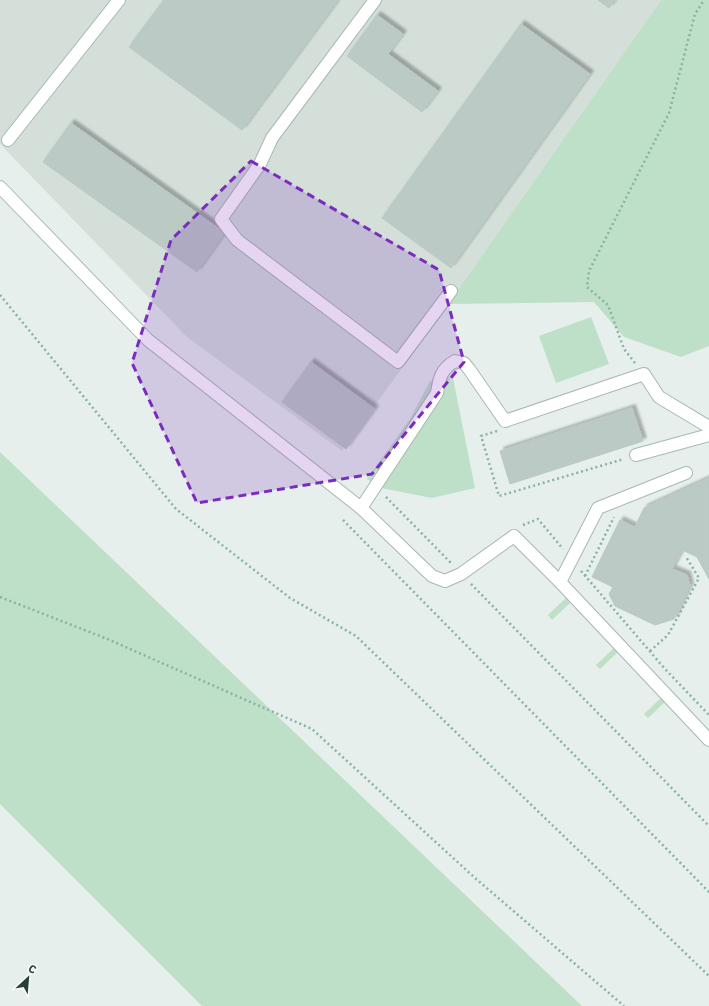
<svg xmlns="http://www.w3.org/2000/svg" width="709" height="1006" viewBox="0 0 709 1006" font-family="'IBM Plex Sans',sans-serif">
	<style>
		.built { fill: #d4dfda }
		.green { fill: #bfe0c8 }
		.building { fill: #bbcac4; stroke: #b8c9c2; filter: url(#shadow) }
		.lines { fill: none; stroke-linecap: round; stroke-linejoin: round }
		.minor-casing { stroke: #a8b8b2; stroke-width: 14 }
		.path { stroke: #86b3a5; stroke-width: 2.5; stroke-dasharray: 2 3; stroke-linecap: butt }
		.minor { stroke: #fff; stroke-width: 12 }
		.marked { fill: #7b2cbf; fill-opacity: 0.2; stroke: #7b2cbf; stroke-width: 3; stroke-dasharray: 8 5; stroke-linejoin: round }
	</style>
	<defs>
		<filter id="shadow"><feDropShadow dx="3.5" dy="-3.5" stdDeviation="1" flood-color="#0004"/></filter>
	</defs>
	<rect width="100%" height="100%" fill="#e6efeb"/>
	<polygon class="built" points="0,0 661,0 448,304 342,451 187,337 0,144"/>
	<g class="green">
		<polygon points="661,0 709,0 709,346 681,357 624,337 594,302 448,304"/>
		<polygon points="591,317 609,364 556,383 539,336"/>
		<polygon points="453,378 475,488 432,498 381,488 367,479 410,419 430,381"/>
		<polygon points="0,452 582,1006 202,1006 0,804"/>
		<polygon points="566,598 570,603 552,620 548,615"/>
		<polygon points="614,648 618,652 600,669 596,665"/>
		<polygon points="662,697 666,701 648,718 644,714"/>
	</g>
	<g class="building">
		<polygon points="164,0 338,0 242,130 129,47"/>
		<polygon points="598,0 615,0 609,8"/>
		<polygon points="377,15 403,34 388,54 438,91 422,112 347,56"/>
		<polygon points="521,24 590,74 451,268 382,218"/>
		<polygon points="71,123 225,233 197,272 43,162"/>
		<polygon points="311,362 375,409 346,449 282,402"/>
		<polygon points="632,408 643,441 510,484 500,451"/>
		<polygon points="709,478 709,579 697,557 635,527 644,508"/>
		<polygon points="620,520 682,550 672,569 687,575 690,586 674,619 655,625 615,606 609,594 613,587 592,577"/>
	</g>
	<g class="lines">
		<defs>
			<g id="minor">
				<polyline points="375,0 272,138 260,164 221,219 237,240 398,362 451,291"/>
				<polyline points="8,140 119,0"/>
				<polyline points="0,187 148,340 361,508 432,576 445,581 461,574 514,536 560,582"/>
				<polyline points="636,455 709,435"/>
				<polyline points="686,473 598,508 560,582 709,740"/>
				<path d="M361 508 437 393C439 379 441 369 455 361L464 363 469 369 505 421 644 374 659 397 709 427"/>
			</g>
		</defs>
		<use href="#minor" class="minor-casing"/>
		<g class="path">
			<polyline points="0,295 176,509 290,598 356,636 709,976"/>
			<polyline points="635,363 624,349 608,305 587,287 589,271 669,113 695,14 704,0"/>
			<polyline points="497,431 481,436 499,496 624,459"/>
			<polyline points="386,497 451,563"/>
			<polyline points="343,520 709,892"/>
			<polyline points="523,525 538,519 563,549"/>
			<polyline points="581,571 665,669 709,715"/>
			<polyline points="585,576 614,517"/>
			<polyline points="471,584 709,826"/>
			<polyline points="0,597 105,638 312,729 475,878 624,1006"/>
			<polyline points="650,651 668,635 699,578 686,557"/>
		</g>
		<use href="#minor" class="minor"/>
	</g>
	<path class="marked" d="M251 161 439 270 464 362 372 474 197 503 132 363 171 240Z"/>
	<g transform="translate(28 978) rotate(26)" stroke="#f7fbf9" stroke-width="3" paint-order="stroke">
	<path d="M0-3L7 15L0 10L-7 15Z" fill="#24423a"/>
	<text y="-6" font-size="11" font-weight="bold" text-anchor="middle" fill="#24423a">С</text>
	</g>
</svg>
